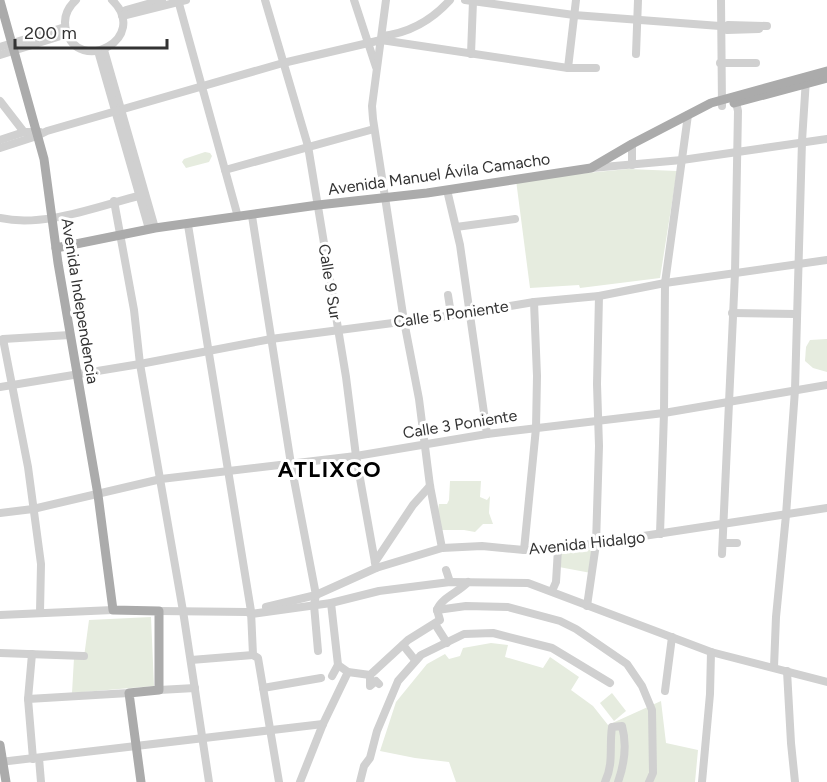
<svg xmlns="http://www.w3.org/2000/svg" width="827" height="782" viewBox="0 0 827 782" font-family="Figtree,sans-serif">
	<style>
		.green { fill: #e6ecdf }
		.lines { fill: none; stroke-linecap: round; stroke-linejoin: round }
		.minor { stroke: #d0d0d0; stroke-width: 8 }
		.major { stroke: #ababab; stroke-width: 9 }
		.labels { text-anchor: middle; dominant-baseline: central; stroke-width: 6; stroke-linejoin: round; paint-order: stroke }
		.street-label { font-size: 16px; fill: #333; stroke: #fff }
		.district-label { font-size: 22px; font-weight: bold; letter-spacing: 1.5px; fill: #000; stroke: #fff }
	</style>
	<rect width="100%" height="100%" fill="#fff"/>
	<g class="green">
		<polygon points="205,152 210,153 212,156 209,162 186,168 182,162 184,159"/>
		<polygon points="628,169 677,171 660,278 580,288 579,285 530,288 516,180"/>
		<polygon points="827,339 827,372 813,368 805,361 806,347 810,340"/>
		<polygon points="450,481 481,481 480,497 487,500 490,496 489,513 493,524 483,524 475,532 464,530 440,530 438,510 439,504 447,504 449,500"/>
		<polygon points="595,547 591,573 559,567 560,551"/>
		<polygon points="151,617 154,686 72,693 74,658 84,657 89,620"/>
		<polygon points="491,643 508,645 505,657 543,668 550,657 579,677 571,690 593,706 608,725 661,701 666,743 698,750 695,782 456,782 449,762 415,758 380,751 396,702 427,664 445,654 449,659 460,656 463,648"/>
		<polygon points="612,693 626,711 614,721 600,703"/>
	</g>
	<g class="lines">
		<g class="minor">
			<path d="M76 0C67 8 63 18 66 30 78 76 151 38 112 0"/>
			<polyline points="178,0 238,217"/>
			<polyline points="265,0 308,146 346,377 356,456 376,568"/>
			<polyline points="354,0 376,67"/>
			<polyline points="386,0 372,106 373,119 404,321 419,399 430,486 442,548"/>
			<polyline points="465,0 574,15 720,26"/>
			<polyline points="721,0 722,106"/>
			<polyline points="126,10 162,0"/>
			<polyline points="122,16 186,0"/>
			<polyline points="759,29 727,30 728,25 767,26"/>
			<path d="M382 36C409 33 431 21 450 0"/>
			<polyline points="0,47 65,27"/>
			<polyline points="104,50 155,228"/>
			<polyline points="98,51 149,229"/>
			<polyline points="471,54 473,1"/>
			<polyline points="636,54 638,0"/>
			<polyline points="0,55 67,34"/>
			<polyline points="720,63 756,63"/>
			<polyline points="568,68 576,0"/>
			<polyline points="0,101 24,132"/>
			<polyline points="0,140 24,132 40,132"/>
			<polyline points="0,148 37,136 47,131 283,63 381,40 568,68 596,68"/>
			<polyline points="632,165 632,144"/>
			<polyline points="592,168 682,160 827,139"/>
			<polyline points="225,170 374,129"/>
			<polyline points="447,190 460,245 487,434"/>
			<polyline points="114,201 134,310 140,364 183,611 209,782"/>
			<polyline points="252,216 291,464 316,595 314,605 318,651"/>
			<path d="M0 218C44 228 98 206 142 195"/>
			<polyline points="188,225 251,611 253,655 258,658 279,782"/>
			<polyline points="456,227 515,219"/>
			<polyline points="448,295 451,314"/>
			<polyline points="732,313 796,314"/>
			<polyline points="0,387 140,364 271,339 469,313 534,302 599,296 665,283 827,260"/>
			<polyline points="0,513 33,509 161,479 356,456 487,434 664,413 827,385"/>
			<polyline points="660,534 664,413 665,283 688,115"/>
			<polyline points="723,543 737,543"/>
			<polyline points="524,550 536,428 537,376 534,302"/>
			<polyline points="722,554 735,273 738,111 735,98"/>
			<polyline points="375,562 413,505 430,486"/>
			<polyline points="446,570 450,582"/>
			<polyline points="552,591 556,582 558,549"/>
			<polyline points="331,603 338,665 332,676"/>
			<polyline points="587,606 596,544 599,446 597,384 599,296"/>
			<polyline points="266,607 316,595 376,568 442,548 482,546 524,550 558,549 827,508"/>
			<polyline points="437,610 466,606 508,607 560,621 576,629 627,664 642,686 652,710 653,773 649,782"/>
			<path d="M437 610C441 598 459 592 468 582"/>
			<polyline points="159,611 247,612 251,614 331,603 379,591 450,582 528,583 711,652 827,682"/>
			<polyline points="40,612 41,564 28,467 3,339 70,335"/>
			<polyline points="0,615 113,610"/>
			<polyline points="435,624 447,643"/>
			<polyline points="403,645 415,660"/>
			<polyline points="0,653 84,656"/>
			<polyline points="32,654 28,699 33,759"/>
			<polyline points="191,660 253,655"/>
			<polyline points="338,665 348,672 370,675 408,640 440,620 437,610"/>
			<polyline points="774,667 776,617 786,515 795,390 802,141 806,79"/>
			<polyline points="787,671 791,743 795,782"/>
			<polyline points="370,675 370,686 376,681 379,684"/>
			<polyline points="263,688 321,678"/>
			<polyline points="159,690 195,688"/>
			<polyline points="665,691 672,637"/>
			<polyline points="28,699 129,693"/>
			<polyline points="39,758 41,782"/>
			<polyline points="0,762 323,724"/>
			<polyline points="300,782 323,724 348,672"/>
			<polyline points="360,782 364,766 370,758 377,731 398,681 421,655 464,634 493,633 552,648 610,683"/>
			<path d="M605 782C614 763 609 747 612 727L622 726C627 744 624 765 618 782"/>
			<polyline points="702,782 710,694 711,652"/>
		</g>
		<g class="major">
			<polyline points="0,1 44,159 58,263 98,495 113,610 159,611 159,690 129,693 141,782"/>
			<polyline points="734,103 827,78"/>
			<polyline points="56,248 155,228 318,205 427,193 591,168 632,144 711,103 827,71"/>
			<polyline points="0,745 6,782"/>
		</g>
	</g>
	<g class="labels">
		<g class="street-label">
			<text transform="translate(439 174) rotate(-8)">Avenida Manuel Ávila Camacho</text>
			<text transform="translate(330 282) rotate(81)">Calle 9 Sur</text>
			<text transform="translate(80 301) rotate(81)">Avenida Independencia</text>
			<text transform="translate(451 314) rotate(-8)">Calle 5 Poniente</text>
			<text transform="translate(460 424) rotate(-9)">Calle 3 Poniente</text>
			<text transform="translate(587 543) rotate(-6)">Avenida Hidalgo</text>
		</g>
		<g class="district-label">
			<text x="330" y="469">ATLIXCO</text>
		</g>
	</g>
	<path d="M15 39v9h152v-9" fill="none" stroke="#333333" stroke-width="3"/>
	<text x="24" y="39" font-size="18" fill="#333333" stroke="#ffffff" stroke-width="4.5" paint-order="stroke">200 m</text>
</svg>
